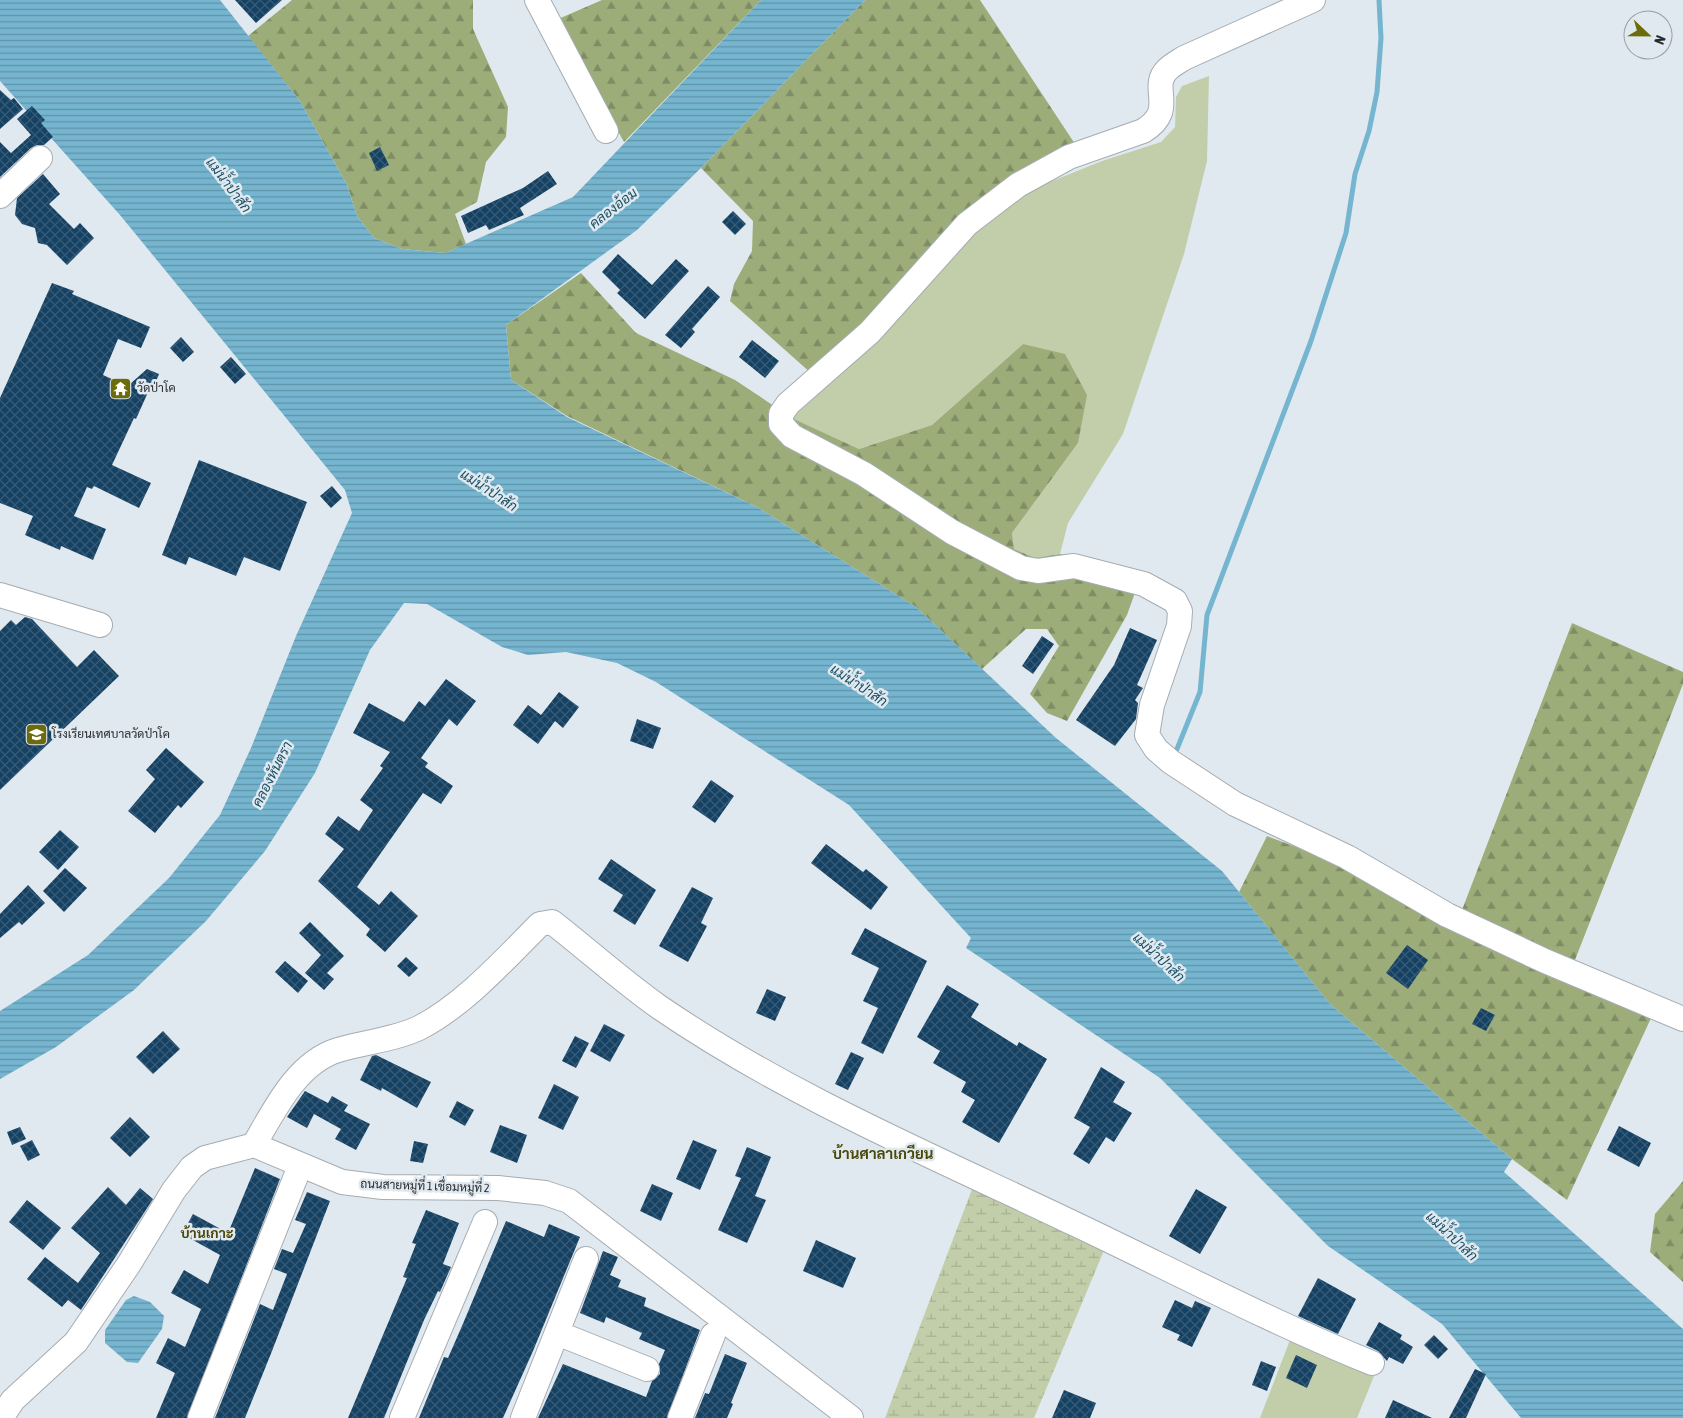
<svg xmlns="http://www.w3.org/2000/svg" width="1683" height="1418" viewBox="0 0 1683 1418" font-family="'Asap Condensed',Sarabun,sans-serif">
	<style>
		.grass { fill: #c1cea9 }
		.forest { fill: url(#forest-firs) }
		.wetland { fill: url(#wetland-marsh) }
		.water { fill: url(#water-rules) }
		.lines { fill: none; stroke-linecap: round; stroke-linejoin: round }
		.stream { stroke: #75b5cf; stroke-width: 5 }
		.building { fill: url(#building-cross-hatch) }
		.minor-casing { stroke: #a5acb2; stroke-width: 26 }
		.minor { stroke: #fff; stroke-width: 24 }
		.labels { text-anchor: middle; dominant-baseline: central; stroke-width: 5; stroke-linejoin: round; paint-order: stroke }
		.poi-label { font-size: 12px; fill: #272a2d; stroke: #e1e9f0; text-anchor: start }
		.street-label { font-size: 12px; fill: #272a2d; stroke: #e1e9f0 }
		.water-label { font-size: 14px; font-style: italic; fill: #1a4f62; stroke: #e1e9f0 }
		.neighbourhood-label { font-size: 14px; font-weight: bold; fill: #494808; stroke: #e1e9f0 }
		.quarter-label { font-size: 15px; font-weight: bold; fill: #494808; stroke: #e1e9f0 }
	</style>
	<defs>
		<pattern id="forest-firs" width="22" height="20" patternUnits="userSpaceOnUse" patternTransform="scale(1.25)"><rect width="22" height="20" fill="#9cad79"/><path d="M5 1l3.5 6h-7zM16 11l3.5 6h-7z" fill="#7f8d64"/></pattern>
		<pattern id="wetland-marsh" width="20" height="14" patternUnits="userSpaceOnUse" patternTransform="scale(1.25)"><rect width="20" height="14" fill="#c1cea9"/><path d="M1 5h8M5 5V1M11 12h8M15 12V8" fill="none" stroke="#a6b192"/></pattern>
		<pattern id="water-rules" width="6" height="5" patternUnits="userSpaceOnUse" patternTransform="scale(1.25)"><rect width="6" height="5" fill="#75b5cf"/><path d="M0 2.5h6" fill="none" stroke="#6093a8"/></pattern>
		<pattern id="building-cross-hatch" width="8" height="8" patternUnits="userSpaceOnUse" patternTransform="scale(1.25)"><rect width="8" height="8" fill="#154163"/><path d="M0 0l8 8M0 8l8-8" fill="none" stroke="#375a76"/></pattern>
	</defs>
	<rect width="100%" height="100%" fill="#e1e9f0"/>
	<g class="grass">
		<polygon points="1209,76 1207,161 1184,254 1123,434 1068,523 1060,554 1035,558 1014,549 1012,533 1078,443 1023,344 932,425 859,449 792,418 867,349 972,231 1025,192 1102,161 1161,142 1175,127 1176,97 1182,86"/>
		<polygon points="1290,1340 1374,1376 1357,1418 1260,1418"/>
	</g>
	<g class="forest">
		<polygon points="292,0 473,0 473,29 508,107 506,137 486,162 477,202 455,214 466,244 445,253 402,249 374,238 357,216 347,185 300,101 248,36"/>
		<polygon points="602,0 761,0 624,142 556,20"/>
		<polygon points="865,0 980,0 1075,144 1019,181 812,374 730,301 734,284 752,251 753,221 701,168"/>
		<polygon points="581,273 636,333 735,380 792,418 859,449 932,425 1023,344 1065,354 1087,395 1078,443 1012,533 1014,549 1035,558 1060,554 1142,573 1127,615 1067,721 1047,713 1030,694 1059,646 1047,629 1026,629 982,669 916,607 757,507 567,416 511,380 506,325"/>
		<polygon points="1572,623 1683,672 1683,684 1573,965 1658,1003 1567,1200 1512,1159 1330,1004 1239,892 1267,836 1339,863 1349,847 1462,910"/>
		<polygon points="1683,1181 1683,1282 1650,1252 1655,1214"/>
	</g>
	<polygon class="wetland" points="974,1184 1105,1248 1034,1418 885,1418"/>
	<g class="water">
		<polygon points="0,0 220,0 300,101 347,185 357,216 374,238 402,249 445,253 573,197 761,0 865,0 701,168 637,230 506,325 511,380 567,417 757,507 916,607 1056,738 1222,871 1330,1004 1512,1159 1504,1172 1683,1329 1683,1418 1521,1418 1442,1324 1328,1246 1160,1078 966,948 971,938 849,805 656,682 617,663 566,652 528,655 502,647 427,604 404,603 370,650 315,773 265,851 206,921 134,990 56,1047 0,1079 0,1011 88,955 169,878 220,815 251,748 296,636 352,513 345,490 120,215 0,81"/>
		<polygon points="134,1296 150,1302 164,1316 162,1329 138,1363 127,1362 105,1343 105,1330 126,1300"/>
	</g>
	<g class="lines">
		<polyline class="stream" points="1177,749 1200,692 1207,615 1311,341 1346,233 1355,174 1369,131 1377,92 1381,38 1379,0"/>
	</g>
	<g class="building">
		<polygon points="235,0 282,0 256,23"/>
		<polygon points="0,90 11,100 14,98 23,109 0,129"/>
		<polygon points="32,106 45,120 41,123 53,137 44,145 37,145 31,148 0,177 0,142 11,153 31,135 17,119"/>
		<polygon points="380,147 389,165 377,171 369,153"/>
		<polygon points="548,171 557,184 520,208 524,215 489,230 486,225 468,233 461,216 523,188"/>
		<polygon points="43,174 60,194 49,204 74,229 80,223 94,238 67,265 47,245 38,243 35,228 22,224 15,215 17,198"/>
		<polygon points="733,211 746,224 735,235 722,222"/>
		<polygon points="618,254 652,285 676,259 689,271 645,319 617,293 620,290 602,272"/>
		<polygon points="52,283 74,291 72,294 150,327 141,348 118,339 103,375 125,385 121,392 147,369 159,374 152,391 149,390 136,419 134,418 112,465 151,483 139,508 94,486 92,489 87,487 74,516 106,529 93,560 61,546 60,550 25,535 33,516 0,503 0,398"/>
		<polygon points="708,286 720,297 692,329 695,332 681,348 665,335"/>
		<polygon points="181,337 194,352 183,362 170,348"/>
		<polygon points="752,340 779,361 765,378 739,357"/>
		<polygon points="231,357 246,374 235,384 220,367"/>
		<polygon points="199,460 307,502 280,571 244,557 236,576 189,557 186,565 162,555"/>
		<polygon points="332,486 342,498 331,508 320,496"/>
		<polygon points="25,617 32,619 77,667 94,650 119,676 0,790 0,631 11,620 16,625"/>
		<polygon points="1130,628 1157,640 1137,685 1143,688 1135,700 1138,703 1136,719 1115,746 1076,720 1114,665"/>
		<polygon points="1042,636 1054,644 1033,674 1022,666"/>
		<polygon points="446,679 476,701 457,726 449,719 421,758 428,763 425,767 453,786 441,804 423,793 357,887 379,905 391,891 418,916 385,952 366,935 370,929 318,881 344,849 325,834 338,816 359,831 373,810 360,800 383,768 380,766 390,752 353,733 369,703 404,722 419,701 425,706"/>
		<polygon points="559,692 579,707 563,728 555,721 538,744 513,725 528,705 541,715"/>
		<polygon points="637,719 661,728 653,749 630,741"/>
		<polygon points="166,748 204,782 181,808 178,805 155,833 128,811 155,779 146,770"/>
		<polygon points="711,780 734,796 715,823 692,807"/>
		<polygon points="60,830 79,847 58,870 39,852"/>
		<polygon points="826,844 863,872 866,869 888,887 871,910 811,863"/>
		<polygon points="611,859 656,890 635,925 613,911 623,895 598,879"/>
		<polygon points="65,868 87,888 64,912 43,891"/>
		<polygon points="28,885 45,903 22,925 19,922 0,938 0,914"/>
		<polygon points="692,887 713,898 701,923 707,926 688,962 659,946"/>
		<polygon points="310,922 344,956 327,973 334,979 324,990 305,973 321,955 299,933"/>
		<polygon points="865,928 927,961 883,1054 861,1043 878,1008 863,1001 879,968 851,954"/>
		<polygon points="1407,945 1428,960 1408,989 1386,973"/>
		<polygon points="406,957 418,968 409,977 397,966"/>
		<polygon points="285,961 308,981 298,993 275,972"/>
		<polygon points="947,985 979,1004 971,1017 1017,1046 1019,1042 1047,1059 999,1143 962,1122 975,1100 961,1092 966,1082 933,1063 940,1051 917,1037"/>
		<polygon points="767,989 786,997 775,1021 756,1013"/>
		<polygon points="1481,1008 1495,1015 1486,1031 1472,1024"/>
		<polygon points="604,1024 625,1035 610,1062 590,1051"/>
		<polygon points="163,1031 180,1049 153,1074 136,1057"/>
		<polygon points="575,1036 589,1043 576,1068 562,1061"/>
		<polygon points="851,1052 864,1058 848,1090 835,1084"/>
		<polygon points="376,1055 431,1082 417,1108 382,1088 381,1091 360,1080 372,1056"/>
		<polygon points="1101,1067 1125,1082 1113,1102 1132,1113 1114,1142 1106,1137 1089,1164 1073,1154 1090,1127 1074,1118"/>
		<polygon points="554,1084 579,1097 563,1130 538,1118"/>
		<polygon points="305,1091 328,1103 332,1096 348,1105 344,1111 370,1124 356,1150 335,1139 341,1129 314,1114 307,1128 287,1117"/>
		<polygon points="457,1101 474,1110 465,1126 449,1117"/>
		<polygon points="130,1117 150,1137 130,1157 110,1138"/>
		<polygon points="500,1125 527,1135 517,1163 490,1152"/>
		<polygon points="1619,1126 1651,1143 1639,1167 1607,1150"/>
		<polygon points="20,1127 26,1139 12,1145 7,1132"/>
		<polygon points="32,1140 40,1155 28,1161 20,1146"/>
		<polygon points="693,1140 717,1150 700,1190 676,1179"/>
		<polygon points="414,1141 428,1144 423,1163 410,1161"/>
		<polygon points="747,1147 771,1157 755,1196 766,1200 747,1243 718,1230 741,1178 735,1176"/>
		<polygon points="255,1168 280,1179 187,1418 156,1418 175,1373 156,1363 168,1338 185,1347 201,1309 171,1293 184,1270 208,1284 220,1255 182,1234 193,1214 228,1233"/>
		<polygon points="652,1184 673,1193 661,1221 640,1211"/>
		<polygon points="108,1187 126,1205 140,1188 153,1199 81,1310 68,1300 62,1307 27,1279 45,1257 78,1283 100,1253 71,1228"/>
		<polygon points="1196,1189 1227,1207 1200,1254 1169,1236"/>
		<polygon points="307,1192 330,1201 272,1351 245,1418 215,1418 260,1304 273,1310 287,1274 274,1269 282,1249 293,1253 306,1224 295,1220"/>
		<polygon points="27,1200 61,1228 43,1250 9,1222"/>
		<polygon points="426,1210 459,1223 443,1264 451,1267 440,1292 438,1291 424,1320 384,1418 348,1418 407,1278 403,1277 416,1244 412,1243"/>
		<polygon points="506,1221 544,1237 549,1224 580,1237 533,1351 503,1418 419,1418 444,1357 448,1358 462,1326"/>
		<polygon points="816,1240 856,1258 843,1288 803,1271"/>
		<polygon points="603,1251 618,1257 610,1275 621,1280 618,1287 646,1298 644,1306 700,1330 667,1418 538,1418 563,1364 646,1397 652,1381 660,1374 659,1364 665,1350 639,1339 642,1333 606,1317 604,1323 580,1313"/>
		<polygon points="1318,1278 1356,1299 1338,1334 1298,1316"/>
		<polygon points="1175,1300 1192,1308 1195,1301 1211,1308 1192,1347 1177,1340 1180,1335 1162,1327"/>
		<polygon points="1379,1322 1402,1335 1400,1339 1413,1347 1403,1364 1389,1357 1387,1361 1378,1351 1366,1345"/>
		<polygon points="1434,1335 1448,1349 1438,1359 1424,1345"/>
		<polygon points="725,1354 747,1363 731,1403 733,1404 727,1418 695,1418 705,1393 709,1394"/>
		<polygon points="1296,1355 1317,1365 1307,1388 1286,1378"/>
		<polygon points="1261,1361 1276,1367 1267,1391 1252,1385"/>
		<polygon points="1475,1369 1486,1374 1466,1418 1449,1418"/>
		<polygon points="1064,1390 1096,1403 1090,1418 1052,1418"/>
		<polygon points="1393,1400 1432,1418 1385,1418"/>
	</g>
	<g class="lines">
		<defs>
			<g id="minor">
				<polyline points="537,0 606,131"/>
				<path d="M1313 0 1184 58C1178 62 1172 65 1167 70 1149 88 1178 110 1143 131L1069 157 1018 185 967 224 870 332 788 404 781 414V424L792 436 864 474 952 532 1021 568 1038 571 1074 566 1144 584 1175 601 1180 611 1179 626 1152 705 1147 735 1156 749 1171 762 1235 804 1347 857 1447 915 1545 961 1683 1019"/>
				<polyline points="0,196 40,158"/>
				<polyline points="0,595 100,625"/>
				<path d="M254 1145C274 1111 296 1063 338 1050 365 1042 393 1040 419 1028 464 1005 505 959 540 924L552 922C588 950 622 981 659 1007 789 1096 933 1156 1075 1224 1174 1271 1271 1322 1372 1363"/>
				<polyline points="557,1333 647,1369"/>
				<polyline points="1,1418 13,1400 76,1342 129,1264 174,1190 192,1167 205,1158 254,1145 342,1182 383,1187 498,1188 545,1193 569,1201 851,1418"/>
				<polyline points="200,1418 300,1166"/>
				<polyline points="402,1418 485,1222"/>
				<polyline points="523,1418 586,1259"/>
				<polyline points="680,1418 713,1335"/>
			</g>
		</defs>
		<use href="#minor" class="minor-casing"/>
		<use href="#minor" class="minor"/>
	</g>
	<defs>
		<symbol id="temple-square" viewBox="-11 -11 22 22"><rect x="-9" y="-9" width="18" height="18" rx="4" fill="#6d6c0a" stroke="#e1e9f0"/><path d="M0-6L5-2H3V0L6.5 2.5H4V6H1.5V3h-3V6H-4V2.5H-6.5L-3 0V-2H-5Z" fill="#fff"/></symbol>
		<symbol id="school-square" viewBox="-11 -11 22 22"><rect x="-9" y="-9" width="18" height="18" rx="4" fill="#6d6c0a" stroke="#e1e9f0"/><path d="M0-5L7-2L0 1L-7-2ZM-4 1L0 2.5L4 1V4Q0 6-4 4Z" fill="#fff"/></symbol>
	</defs>
	<g fill-rule="evenodd">
		<use href="#temple-square" x="108" y="376" width="25" height="25"/>
		<use href="#school-square" x="24" y="722" width="25" height="25"/>
	</g>
	<g class="labels">
		<g class="poi-label">
			<text x="137" y="388">วัดป่าโค</text>
			<text x="52" y="734">โรงเรียนเทศบาลวัดป่าโค</text>
		</g>
		<g class="street-label">
			<text transform="translate(425 1186) rotate(2)">ถนนสายหมู่ที่ 1 เชื่อมหมู่ที่ 2</text>
		</g>
		<g class="water-label">
			<text transform="translate(229 185) rotate(53)">แม่น้ำป่าสัก</text>
			<text transform="translate(613 208) rotate(-38)">คลองอ้อม</text>
			<text transform="translate(489 490) rotate(33)">แม่น้ำป่าสัก</text>
			<text transform="translate(859 685) rotate(33)">แม่น้ำป่าสัก</text>
			<text transform="translate(272 774) rotate(-63)">คลองหันตรา</text>
			<text transform="translate(1159 957) rotate(43)">แม่น้ำป่าสัก</text>
			<text transform="translate(1452 1236) rotate(43)">แม่น้ำป่าสัก</text>
		</g>
		<g class="neighbourhood-label">
			<text x="207" y="1233">บ้านเกาะ</text>
		</g>
		<g class="quarter-label">
			<text x="883" y="1153">บ้านศาลาเกวียน</text>
		</g>
	</g>
	<g transform="translate(1648 35) rotate(112)"><circle r="24" fill="#e1e9f0" stroke="#979da2"/>
	<path d="M0-4L9 19L0 12L-9 19Z" fill="#6d6c0a"/>
	<text y="-8" font-size="14" font-weight="bold" text-anchor="middle" fill="#272a2d">N</text>
	</g>
</svg>
